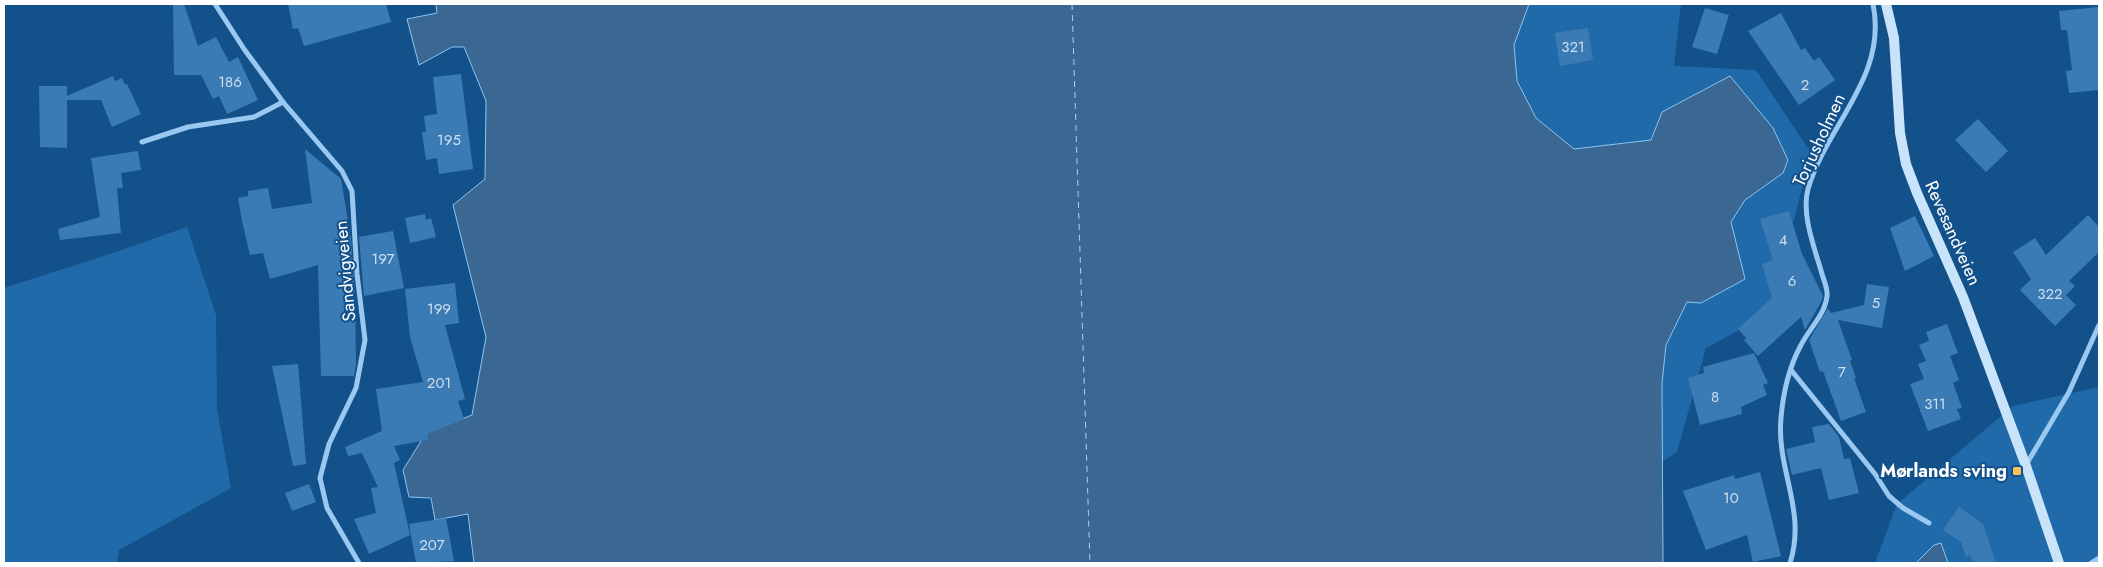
<svg xmlns="http://www.w3.org/2000/svg" width="2103" height="567" viewBox="0 0 2103 567" font-family="Jost,sans-serif">
	<style>
		.green { fill: #216aa9 }
		.water { fill: #3a6893; stroke: #8cc5f4 }
		.lines { fill: none; stroke-linecap: round; stroke-linejoin: round }
		.ferry { stroke: #a6d2f8; stroke-width: 1; stroke-dasharray: 6 5; stroke-linecap: butt }
		.building { fill: #3b7bb5 }
		.minor { stroke: #9ac8f1; stroke-width: 5 }
		.secondary { stroke: #c9e3fb; stroke-width: 10 }
		.poi-dot { fill: #ffc25a; stroke: #13518b; stroke-width: 2 }
		.labels { text-anchor: middle; dominant-baseline: central; stroke-width: 4; stroke-linejoin: round; paint-order: stroke }
		.number-label { font-size: 15px; fill: #cedeec }
		.street-label { font-size: 18px; fill: #fff; stroke: #13518b }
		.poi-label { font-size: 18px; font-weight: bold; fill: #fff; stroke: #13518b; text-anchor: end }
	</style>
	<rect width="100%" height="100%" fill="#13518b"/>
	<g class="green">
		<polygon points="1529,4 1681,4 1674,66 1756,70 1811,153 1770,313 1706,348 1677,452 1662,462 1662,383 1666,345 1687,302 1745,280 1730,222 1745,200 1782,173 1662,112 1651,140 1574,149 1536,118 1517,81 1514,45"/>
		<polygon points="187,227 216,315 217,409 231,488 119,550 117,563 4,563 4,288 113,253"/>
		<polygon points="2099,387 2099,563 1948,563 1940,543 1934,545 1916,563 1875,563 1897,504 2013,406"/>
	</g>
	<g class="water">
		<polygon points="436,4 1529,4 1514,45 1517,81 1536,118 1574,149 1651,140 1662,112 1730,76 1773,128 1788,160 1783,173 1745,200 1731,222 1745,279 1701,303 1687,302 1666,345 1662,383 1663,563 474,563 468,514 435,520 431,498 409,497 403,470 426,433 472,415 486,337 453,205 485,179 486,101 464,47 452,47 419,65 407,19 437,13"/>
		<polygon points="1941,543 1948,563 1916,563 1934,545"/>
	</g>
	<g class="lines">
		<polyline class="ferry" points="1072,4 1090,563"/>
	</g>
	<g class="building">
		<polygon points="173,4 184,4 198,46 216,37 229,62 238,57 258,100 227,114 219,96 213,99 201,75 174,75"/>
		<polygon points="288,4 386,4 391,22 304,46 298,28 293,29"/>
		<polygon points="2099,7 2099,90 2069,93 2066,71 2072,70 2067,30 2061,30 2059,11"/>
		<polygon points="1705,8 1729,15 1717,54 1692,47"/>
		<polygon points="1781,13 1801,50 1805,48 1814,61 1819,57 1835,80 1799,105 1748,31"/>
		<polygon points="1588,28 1593,60 1560,66 1555,33"/>
		<polygon points="461,74 473,169 439,174 437,158 426,160 422,132 426,132 424,116 437,114 433,77"/>
		<polygon points="113,76 115,81 122,78 125,85 127,84 141,114 112,127 101,100 67,100 67,148 40,147 39,86 67,86 67,96"/>
		<polygon points="1978,119 2008,151 1986,172 1955,140"/>
		<polygon points="305,149 341,179 351,239 355,298 356,364 354,376 321,376 318,265 270,279 263,253 250,255 242,221 238,198 248,196 248,191 268,188 272,209 312,203"/>
		<polygon points="138,151 141,170 121,173 123,188 117,188 121,233 60,240 58,229 100,217 91,158"/>
		<polygon points="1789,211 1802,254 1823,296 1821,302 1805,330 1801,317 1758,356 1744,340 1746,338 1738,329 1772,298 1762,264 1773,260 1760,219"/>
		<polygon points="425,214 426,220 431,218 436,237 410,243 405,218"/>
		<polygon points="2088,215 2099,227 2099,252 2069,281 2075,286 2066,295 2076,305 2055,326 2020,290 2031,279 2013,252 2035,238 2046,255"/>
		<polygon points="1915,216 1934,256 1905,271 1890,228"/>
		<polygon points="393,231 404,288 364,296 359,237"/>
		<polygon points="455,283 459,323 445,325 465,399 458,401 464,419 427,434 428,440 394,446 400,460 394,463 410,535 369,554 354,519 376,513 371,488 378,487 362,453 348,456 345,447 382,431 376,389 423,382 410,337 405,289"/>
		<polygon points="1867,284 1889,287 1882,328 1838,320 1852,360 1850,361 1856,378 1854,378 1866,412 1841,421 1823,371 1820,372 1809,340 1828,308 1831,313 1864,305"/>
		<polygon points="1947,324 1958,353 1950,356 1959,380 1953,383 1962,408 1957,409 1961,419 1928,431 1910,384 1924,379 1918,364 1926,361 1919,345 1929,341 1926,332"/>
		<polygon points="1754,353 1768,383 1763,385 1767,395 1741,407 1742,414 1700,425 1688,378 1704,373 1703,367"/>
		<polygon points="298,364 306,464 293,466 272,366"/>
		<polygon points="1829,424 1839,437 1844,459 1850,458 1859,493 1829,500 1821,468 1792,475 1786,449 1815,442 1812,427"/>
		<polygon points="1760,472 1781,556 1753,562 1747,535 1706,550 1683,491 1734,475 1735,479"/>
		<polygon points="309,484 316,502 292,511 285,493"/>
		<polygon points="1959,507 1983,524 1996,563 1974,563 1970,555 1966,557 1961,542 1943,530"/>
		<polygon points="446,518 454,561 416,563 409,524"/>
	</g>
	<g class="lines">
		<g class="minor">
			<polyline points="215,4 244,49 283,102 342,171 352,191 357,274 365,340 356,388 329,444 320,478 327,508 359,563"/>
			<polyline points="142,142 188,127 254,117 283,102"/>
			<polyline points="1791,370 1875,474 1889,496 1903,508 1929,523"/>
			<polyline points="2026,465 2069,392 2099,325"/>
			<path d="M1790 563C1807 511 1776 469 1781 418 1783 394 1789 367 1801 345 1809 329 1825 315 1827 296 1828 289 1824 281 1822 274 1815 249 1801 215 1808 189 1827 124 1888 77 1873 4"/>
			<polyline points="2091,563 2099,558"/>
		</g>
		<polyline class="secondary" points="1886,4 1894,38 1900,133 1906,164 1917,193 1963,297 2026,466 2059,563"/>
	</g>
	<rect class="poi-dot" x="2012" y="466" width="10" height="10" rx="2.5"/>
	<g class="labels">
		<g class="number-label">
			<text x="1573" y="47">321</text>
			<text x="230" y="82">186</text>
			<text x="1805" y="85">2</text>
			<text x="449" y="140">195</text>
			<text x="1783" y="240">4</text>
			<text x="383" y="259">197</text>
			<text x="1792" y="281">6</text>
			<text x="2050" y="294">322</text>
			<text x="1876" y="303">5</text>
			<text x="439" y="309">199</text>
			<text x="1842" y="372">7</text>
			<text x="439" y="383">201</text>
			<text x="1715" y="397">8</text>
			<text x="1935" y="404">311</text>
			<text x="1731" y="498">10</text>
			<text x="432" y="545">207</text>
		</g>
		<g class="street-label">
			<text transform="translate(1819 140) rotate(-65)">Torjusholmen</text>
			<text transform="translate(1953 233) rotate(66)">Revesandveien</text>
			<text transform="translate(345 271) rotate(-95)">Sandvigveien</text>
		</g>
		<g class="poi-label">
			<text x="2007" y="471">Mørlands sving</text>
		</g>
	</g>
	<rect width="2103" height="567" fill="none" stroke="#ffffff" stroke-width="10"/>
</svg>
